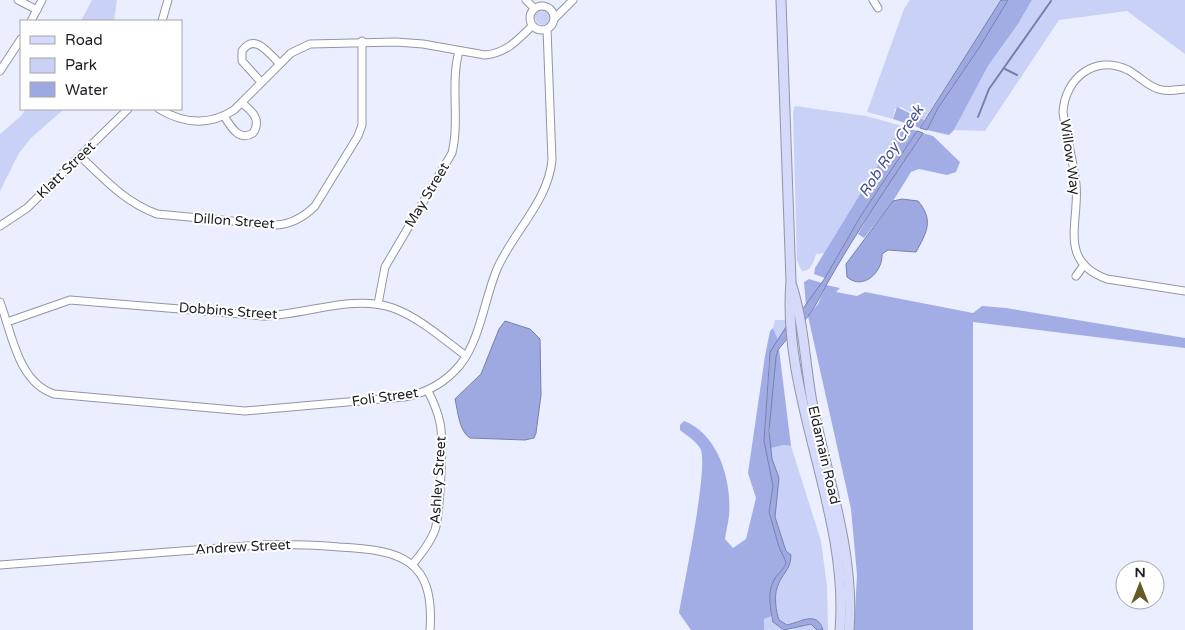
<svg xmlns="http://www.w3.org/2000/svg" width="1185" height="630" viewBox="0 0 1185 630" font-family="'Varela Round',sans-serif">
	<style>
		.green { fill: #c9d1f7 }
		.forest { fill: #a2ade6 }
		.water { fill: #9ea9e2; stroke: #7880a9 }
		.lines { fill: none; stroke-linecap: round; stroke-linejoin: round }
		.stream { stroke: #7880a9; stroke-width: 2 }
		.street-casing { stroke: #9295a4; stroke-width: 9 }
		.secondary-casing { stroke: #9295a4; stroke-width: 11 }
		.street { stroke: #fff; stroke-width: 7 }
		.secondary { stroke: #d5d9fa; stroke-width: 9 }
		.labels { text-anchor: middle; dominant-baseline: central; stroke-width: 4; stroke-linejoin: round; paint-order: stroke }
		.street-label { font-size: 14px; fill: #1e1f25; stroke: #fff }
		.water-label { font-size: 15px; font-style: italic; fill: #464e94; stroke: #fff }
	</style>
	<rect width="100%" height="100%" fill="#eaeefe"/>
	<g class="green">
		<polygon points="92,0 117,0 114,21 81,21"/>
		<polygon points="910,0 1001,0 924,120 901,107 895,109 893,119 867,112 904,9"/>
		<polygon points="1032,0 1185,0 1185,54 1127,11 1059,20 985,131 954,130 988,66 1018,24"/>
		<circle cx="543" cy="17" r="8"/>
		<path d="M795 106 866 116 902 126 826 253 816 254C814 261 811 272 802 271L797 261 793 112Z"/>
		<polygon points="26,109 64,109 31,138 19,153 0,191 0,134 20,117"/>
		<polygon points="775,320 785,320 786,327 778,340 773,328"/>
		<path d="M784 445 791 446 821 541 827 586 828 630H823L820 623 800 620 788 625 779 620C777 611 774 597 777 588 780 575 791 570 791 555 769 539 773 474 771 448Z"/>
		<polygon points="772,616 773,622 784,630 764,630 764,619"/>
		<polygon points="803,624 811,624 817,630 791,630"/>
	</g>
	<g class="forest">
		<polygon points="1008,0 1032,0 1018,24 988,66 954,130 949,135 927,130 938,108 979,48"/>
		<polygon points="897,107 924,120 920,128 893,119"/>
		<polygon points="902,126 917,131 860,217 825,278 814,274 815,268"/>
		<polygon points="923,133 933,136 960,162 956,172 947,175 919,169 911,172 893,201 864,238 858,234 874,206"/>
		<polygon points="809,279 822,283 806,306 804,282"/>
		<polygon points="826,285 840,288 836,292 857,296 865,292 973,313 982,306 1006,308 1185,338 1185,348 973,322 973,630 854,630 857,575 851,509 808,316 818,304"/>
		<path d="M773 328 778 340 771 352 769 360 764 441 773 486 769 512 779 547 786 562 770 597 772 616 764 619V630H691L679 613C683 588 710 463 700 448 696 441 686 435 680 430V425L684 421C719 434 732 482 729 516 728 524 726 531 725 539L733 548 746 539 756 498 748 473 765 356 770 331Z"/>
		<path d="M779 349 791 446 784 445 771 448C768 432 772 361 779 349Z"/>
	</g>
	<g class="water">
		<polygon points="1001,0 1008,0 979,48 938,108 927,130 920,128"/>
		<path d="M917 131 923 133C890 182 857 231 828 282 820 296 815 309 804 321L802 310 825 278 860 217Z"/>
		<path d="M902 199 918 201C934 220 927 232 916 252L888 250 882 254C883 272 863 291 847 277L846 264 893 201Z"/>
		<path d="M505 321 530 329 540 339 541 395 536 433 534 438 525 440 470 438C459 431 458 412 455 399L481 374 499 329Z"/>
		<path d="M786 327 787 339 778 350 776 357 769 431 772 459 779 478 775 517 786 551 791 555C791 570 781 574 777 588 774 597 776 611 779 620L787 625C801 622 817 610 823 630H817L811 624 784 630 773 622C771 611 767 593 773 582 776 574 784 571 786 562L779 547 769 512 773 486 764 441 770 352Z"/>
	</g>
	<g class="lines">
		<g class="stream">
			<polyline points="1005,69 1017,75"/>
			<polyline points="978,117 989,89 1051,1"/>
		</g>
		<defs>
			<g id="street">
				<polyline points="18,0 37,10"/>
				<polyline points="526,0 534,8"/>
				<polyline points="873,0 878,8"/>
				<circle cx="542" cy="18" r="12"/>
				<polyline points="555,18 573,0"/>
				<polyline points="31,21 42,0"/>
				<polyline points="162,21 168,0"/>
				<polyline points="0,71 21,39"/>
				<path d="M261 82 242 61V51C255 32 269 54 280 64"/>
				<path d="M1185 89C1176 90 1167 92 1158 89 1146 85 1139 76 1128 70 1095 54 1065 78 1063 112 1066 136 1073 159 1076 184 1080 222 1057 261 1107 279L1185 291"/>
				<path d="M159 109C184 124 209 126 234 110L291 53 310 44 396 42 423 44 485 55C506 53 517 41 532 26"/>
				<path d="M224 116C231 127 239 142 253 133 262 120 252 111 242 103"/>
				<path d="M80 156C105 180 125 202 157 214L276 225C292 224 304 217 315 206L358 136 362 125V41"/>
				<polyline points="0,226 27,208 128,109"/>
				<polyline points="1076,276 1084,265"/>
				<path d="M0 302C12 334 18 382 54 394L245 411 404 397C427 393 445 383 460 365 481 338 484 300 497 269 513 232 548 202 552 160L547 29"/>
				<path d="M378 304 385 267 452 153C460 120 450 85 459 51"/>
				<path d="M7 322 70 300 264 316C305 315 353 294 393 308 420 318 443 339 466 356"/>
				<path d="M0 565 258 545C285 544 312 545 339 547 401 550 435 559 430 630"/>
				<path d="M412 565C421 554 430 543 435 530 440 512 444 440 440 423 438 412 433 401 428 391"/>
			</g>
			<g id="secondary">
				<path d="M781 0 791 281C781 397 850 514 840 630"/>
				<path d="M792 286C804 324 805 364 812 402 827 478 855 552 849 630"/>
			</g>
		</defs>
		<use href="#street" class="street-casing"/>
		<use href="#secondary" class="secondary-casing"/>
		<use href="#street" class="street"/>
		<use href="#secondary" class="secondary"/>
	</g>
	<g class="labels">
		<g class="street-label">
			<text transform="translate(1070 157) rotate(82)">Willow Way</text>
			<text transform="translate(66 170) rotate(-44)">Klatt Street</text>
			<text transform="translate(427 195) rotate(-59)">May Street</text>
			<text transform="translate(234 221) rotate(4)">Dillon Street</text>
			<text transform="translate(228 311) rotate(4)">Dobbins Street</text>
			<text transform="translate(385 397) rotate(-8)">Foli Street</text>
			<text transform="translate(824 455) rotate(77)">Eldamain Road</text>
			<text transform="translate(438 480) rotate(-86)">Ashley Street</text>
			<text transform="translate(243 547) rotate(-3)">Andrew Street</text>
		</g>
		<g class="water-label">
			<text transform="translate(891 151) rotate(-57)">Rob Roy Creek</text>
		</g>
	</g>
	<rect x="20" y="20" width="162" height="90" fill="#ffffff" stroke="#a5a5a8"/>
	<rect x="30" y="36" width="25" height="8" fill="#d5d9fa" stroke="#a5a5a8"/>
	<text x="65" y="45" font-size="15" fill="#1e1f25">Road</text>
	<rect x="30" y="58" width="25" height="15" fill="#c9d1f7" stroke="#a5a5a8"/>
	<text x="65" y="70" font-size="15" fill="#1e1f25">Park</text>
	<rect x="30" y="82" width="25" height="15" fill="#9ea9e2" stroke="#a5a5a8"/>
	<text x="65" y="95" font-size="15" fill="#1e1f25">Water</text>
	<g transform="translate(1140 585)"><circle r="24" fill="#ffffff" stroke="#a5a5a8"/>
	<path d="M0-4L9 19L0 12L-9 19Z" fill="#665a27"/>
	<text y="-8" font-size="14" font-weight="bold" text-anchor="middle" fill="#1e1f25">N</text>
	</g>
</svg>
